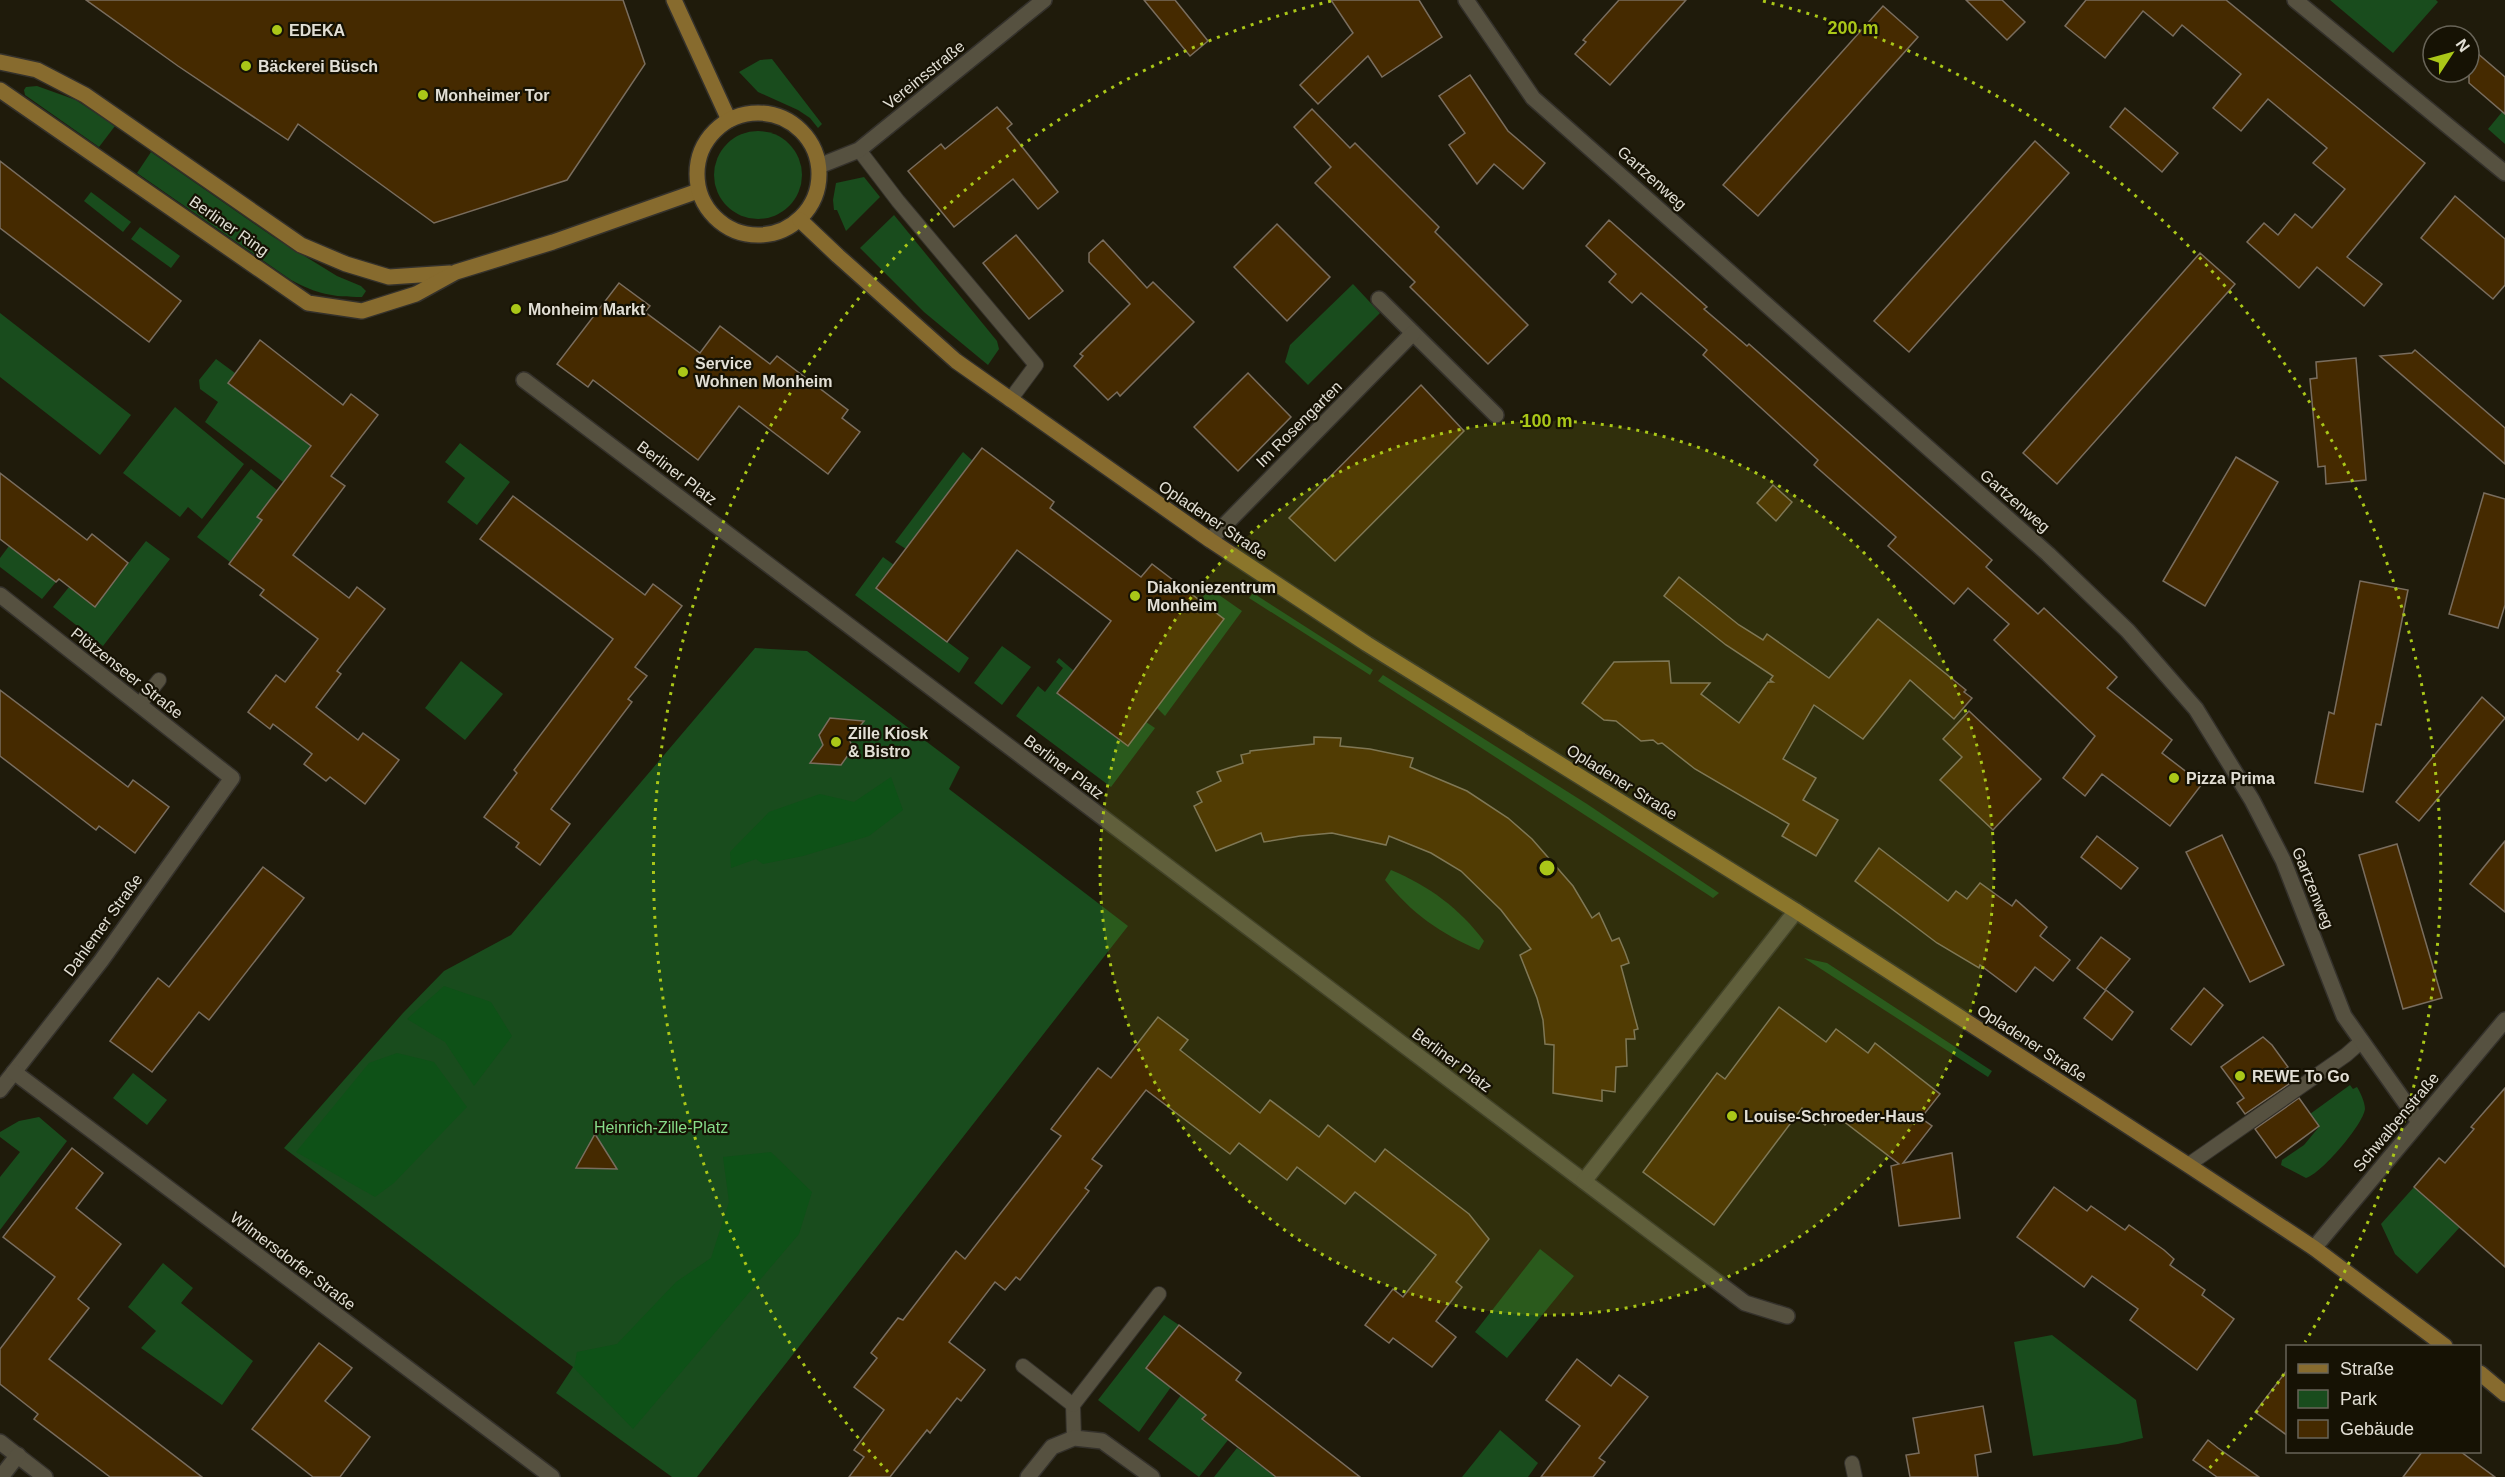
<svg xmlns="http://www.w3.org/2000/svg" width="2505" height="1477" viewBox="0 0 2505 1477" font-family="Arial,sans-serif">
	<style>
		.green { fill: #194c1d }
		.forest { fill: #0e5117 }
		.building { fill: #452a00; stroke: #796d5e; stroke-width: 1.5 }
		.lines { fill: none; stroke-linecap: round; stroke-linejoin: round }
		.lane-casing { stroke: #34312b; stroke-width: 16 }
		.street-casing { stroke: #34312b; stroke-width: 18 }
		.secondary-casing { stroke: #34312b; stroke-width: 18 }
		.lane { stroke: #565140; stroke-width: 14 }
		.street { stroke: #565140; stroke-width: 15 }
		.secondary { stroke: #876b2e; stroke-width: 15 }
		.ring { fill: none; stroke: #aac718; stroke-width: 3; stroke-dasharray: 3 6 }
		.poi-dot { fill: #aac718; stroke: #161204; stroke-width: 2 }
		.labels { text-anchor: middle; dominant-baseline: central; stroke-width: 4.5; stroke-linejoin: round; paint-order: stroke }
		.poi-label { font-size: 16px; font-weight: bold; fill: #e2dfd5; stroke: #161204; text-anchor: start }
		.street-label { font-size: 16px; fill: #e2dfd5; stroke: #161204 }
		.park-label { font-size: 16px; fill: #87dc89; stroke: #161204 }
		.centre { fill: #aac718; stroke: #161204; stroke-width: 3 }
		.ring-label { font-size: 18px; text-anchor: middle; font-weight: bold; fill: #aac718; stroke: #161204; stroke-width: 4.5; stroke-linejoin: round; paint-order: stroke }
	</style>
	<rect width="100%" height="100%" fill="#1f1b0b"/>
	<g class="green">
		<polygon points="2330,0 2436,0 2438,2 2393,53"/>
		<polygon points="772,59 822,124 818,128 810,118 798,110 758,92 739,72 760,60"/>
		<polygon points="37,86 76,100 115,126 99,147 25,95 24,90 26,87"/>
		<polygon points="2505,102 2505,144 2488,129 2502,112 2499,109"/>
		<circle cx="758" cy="175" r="44"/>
		<path d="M151 152 272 236 337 276 361 286 366 291 362 297C332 297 317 294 291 280L137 173Z"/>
		<polygon points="864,177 880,197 846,231 837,210 834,210 833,200 836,183"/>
		<polygon points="91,192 131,222 123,232 84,201"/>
		<polygon points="894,215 997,341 999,349 988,365 924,312 860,248"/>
		<polygon points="140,227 180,256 171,268 131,239"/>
		<polygon points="1353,284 1380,313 1308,385 1285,362 1290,345"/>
		<polygon points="0,313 131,415 100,455 0,377"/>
		<polygon points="216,359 235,373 228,383 310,446 283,482 205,422 218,402 200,389 199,380"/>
		<polygon points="175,407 244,464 202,519 188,507 180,517 123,473"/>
		<polygon points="460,443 510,482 477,525 447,502 465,478 445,462"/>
		<polygon points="963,452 973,461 906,549 895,542"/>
		<polygon points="251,469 277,490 258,516 262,520 230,562 197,537"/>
		<polygon points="146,541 170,559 103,646 53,607 69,587 95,606"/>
		<polygon points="9,546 56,582 42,599 0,567 0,558"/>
		<polygon points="883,557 894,565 877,589 969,658 959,673 855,595"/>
		<polygon points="1209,588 1242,611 1165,716 1157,708 1224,619 1200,601"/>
		<polygon points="1253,593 1373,670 1370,675 1249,598"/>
		<polygon points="1002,646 1031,667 1002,705 974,683"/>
		<polygon points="755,648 807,651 960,767 949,789 1128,926 697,1477 672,1477 556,1393 573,1367 284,1148 403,1013 444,971 511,935"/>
		<polygon points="1059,658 1074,671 1058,693 1127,746 1146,722 1155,728 1111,787 1016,716 1038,686 1045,692 1063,668 1056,662"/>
		<polygon points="461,661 503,694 465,740 425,708"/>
		<polygon points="1383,675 1587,804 1719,893 1713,898 1378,681"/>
		<path d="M1391 870C1429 886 1459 908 1484 941L1479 950C1441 934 1411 913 1385 880Z"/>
		<polygon points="1804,958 1827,963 1992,1071 1988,1077"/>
		<polygon points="133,1073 167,1100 147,1125 113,1098"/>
		<path d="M2350 1085 2353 1089 2357 1087C2360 1092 2365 1102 2365 1109 2363 1125 2321 1174 2306 1178L2281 1165 2282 1160 2304 1145 2319 1127 2310 1114Z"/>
		<polygon points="39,1117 67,1141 0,1230 0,1177 20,1152 0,1137 0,1132 19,1121"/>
		<polygon points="2414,1187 2460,1227 2417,1274 2395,1254 2381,1224"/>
		<polygon points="1540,1249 1574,1276 1507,1358 1475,1332"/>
		<polygon points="163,1263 193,1288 181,1303 253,1361 222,1405 141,1348 156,1331 128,1307"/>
		<polygon points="1164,1315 1179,1325 1146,1368 1171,1387 1139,1432 1098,1400"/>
		<polygon points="2052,1335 2136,1400 2143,1438 2118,1444 2033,1456 2014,1342"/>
		<polygon points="1181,1395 1206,1415 1202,1420 1228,1440 1199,1477 1148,1439"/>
		<polygon points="1500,1430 1538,1463 1528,1477 1462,1477"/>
		<polygon points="1237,1448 1276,1477 1214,1477"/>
	</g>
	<g class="forest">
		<polygon points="891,777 903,810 869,836 803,856 763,864 756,859 731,868 730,852 769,812 820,794 854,802"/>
		<polygon points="444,986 491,1002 512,1036 474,1086 445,1042 407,1019"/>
		<polygon points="397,1053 434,1062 467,1107 394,1183 375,1197 296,1152 369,1063"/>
		<polygon points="771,1152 812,1192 799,1234 633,1429 574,1368 577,1352 617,1344 676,1282 711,1258 729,1202 723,1157"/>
	</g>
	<g class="building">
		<polygon points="86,0 623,0 645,64 567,180 434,223 298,124 288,140 178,66"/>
		<polygon points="1144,0 1175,0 1208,41 1190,56"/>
		<polygon points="1331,0 1419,0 1442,37 1382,77 1368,56 1318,104 1300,85 1353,33"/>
		<polygon points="1619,0 1686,0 1610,85 1575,54 1586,42 1583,40"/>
		<polygon points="1966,0 2002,0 2025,22 2007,40"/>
		<polygon points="2086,0 2226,0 2425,163 2347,257 2382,284 2364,306 2317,267 2299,288 2247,242 2264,223 2278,235 2295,214 2312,228 2345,189 2313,163 2327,148 2268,99 2241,131 2213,108 2241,74 2182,25 2173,36 2143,11 2105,58 2065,26"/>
		<polygon points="1883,6 1918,37 1758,216 1723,185"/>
		<polygon points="2469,46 2505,77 2505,114 2469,83"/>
		<polygon points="1470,75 1508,131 1545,163 1523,189 1494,164 1477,184 1449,145 1465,133 1439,96"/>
		<polygon points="997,107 1012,124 1007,128 1058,192 1038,209 1013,179 954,227 908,171 941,144 945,149"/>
		<polygon points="2125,108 2178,153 2162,172 2110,127"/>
		<polygon points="1312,109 1350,148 1355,143 1439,227 1435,232 1528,325 1488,364 1410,287 1415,282 1315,183 1331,167 1294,127"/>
		<polygon points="2035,141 2069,173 1909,352 1874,321"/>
		<polygon points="0,161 181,301 149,342 0,228"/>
		<polygon points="2455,196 2505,239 2505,285 2493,299 2421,238"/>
		<polygon points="1609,220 1707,307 1704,309 1747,346 1749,344 1992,560 1986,567 2038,614 2044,608 2117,677 2107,688 2172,740 2162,753 2202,784 2170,826 2102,774 2085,796 2063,778 2095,736 1994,640 2009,624 1968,588 1954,604 1888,546 1896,537 1814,465 1818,460 1703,355 1707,350 1641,293 1632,303 1609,282 1616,274 1586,246"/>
		<polygon points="1277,224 1330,277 1287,321 1234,267"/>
		<polygon points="1016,235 1063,291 1029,319 983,263"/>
		<polygon points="1103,240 1147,288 1153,282 1194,322 1120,396 1117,392 1108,400 1074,366 1083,356 1080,354 1130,304 1089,262 1089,253"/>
		<polygon points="2200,253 2235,284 2057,484 2023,453"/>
		<polygon points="619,283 650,306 645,312 700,353 720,326 770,364 777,356 848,410 842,418 860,432 828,474 739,406 698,460 593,380 588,387 557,364"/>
		<polygon points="260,340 343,405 351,394 378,415 331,476 345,486 293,555 349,598 357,587 385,609 337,671 341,674 316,707 358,740 363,733 399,760 365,804 330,777 326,781 304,764 312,754 273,724 270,729 248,712 276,675 285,682 318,639 260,595 264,590 229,564 262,520 257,517 311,446 228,383"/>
		<polygon points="2415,350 2505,428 2505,464 2380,356 2412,353"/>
		<polygon points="2356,358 2366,480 2326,484 2325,466 2318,467 2310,379 2317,378 2316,362"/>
		<polygon points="1248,373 1291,417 1238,471 1194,427"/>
		<polygon points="1421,385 1464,431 1335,561 1289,518"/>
		<polygon points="982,448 1054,502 1050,508 1141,577 1152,564 1224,619 1128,746 1057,693 1111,621 1017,550 947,642 876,588"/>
		<polygon points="2236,457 2278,482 2205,606 2163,581"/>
		<polygon points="0,473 87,540 92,534 128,563 95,607 59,579 56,582 0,539"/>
		<polygon points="1773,485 1792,502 1776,521 1757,503"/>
		<polygon points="2484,493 2505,499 2505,605 2498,628 2449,614"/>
		<polygon points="513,496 645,595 653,584 682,606 635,667 647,676 628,699 632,702 551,809 570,824 540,865 516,847 519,843 484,817 517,773 514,770 613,639 480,539"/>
		<polygon points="1679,577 1739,625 1763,640 1767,634 1829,678 1878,619 1966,690 1964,692 1972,698 1954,719 1910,680 1863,739 1814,705 1783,759 1816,778 1803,800 1838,820 1816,856 1782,836 1789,824 1695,769 1662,743 1658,744 1653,740 1641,741 1616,721 1604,720 1582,703 1614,662 1669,661 1671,683 1710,683 1701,694 1739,723 1768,682 1773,682 1770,680 1773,676 1726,645 1664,596"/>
		<polygon points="2360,581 2408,590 2381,725 2376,724 2363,792 2315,783 2329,712 2334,714"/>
		<polygon points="0,690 128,787 133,780 169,807 135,853 99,826 96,830 0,756"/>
		<polygon points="2482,697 2505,718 2419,821 2396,802"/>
		<polygon points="1969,711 2041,779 1993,830 1940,780 1962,757 1943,739"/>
		<polygon points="830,718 864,721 849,739 853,748 841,765 810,763 823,745 819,735"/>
		<polygon points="1314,737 1341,738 1340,746 1370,749 1413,758 1410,767 1467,791 1508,818 1532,839 1573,886 1592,918 1599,913 1612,941 1619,938 1625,952 1629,963 1621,966 1638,1029 1634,1030 1635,1039 1626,1039 1627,1066 1616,1067 1615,1092 1602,1090 1602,1101 1553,1093 1554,1045 1545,1044 1543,1020 1537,998 1520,955 1531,949 1501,910 1461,871 1431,853 1389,836 1386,845 1332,833 1300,836 1264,842 1261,833 1216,851 1194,806 1202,802 1197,792 1221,781 1217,772 1243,763 1241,755 1250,753 1250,751 1314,744"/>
		<polygon points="2222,835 2284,965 2250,982 2186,852"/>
		<polygon points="2097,836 2138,868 2121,889 2081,857"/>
		<polygon points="2505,841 2505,912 2470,884"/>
		<polygon points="2397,844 2442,998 2403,1009 2359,855"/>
		<polygon points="1879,848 1948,901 1956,891 1967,899 1980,883 2012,906 2016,900 2047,927 2040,936 2070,960 2053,981 2035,967 2016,992 1980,965 1979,968 1937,943 1855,881"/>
		<polygon points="263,867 304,898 209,1020 199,1012 152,1072 110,1041 158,978 169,987"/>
		<polygon points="2101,937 2130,959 2105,990 2077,968"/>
		<polygon points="2204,988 2223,1005 2191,1045 2171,1029"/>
		<polygon points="2106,990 2133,1012 2112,1040 2084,1018"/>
		<polygon points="1779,1007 1826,1042 1836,1029 1868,1053 1875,1043 1940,1094 1921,1118 1932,1126 1903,1163 1952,1153 1960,1218 1899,1226 1891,1166 1899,1164 1834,1114 1825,1125 1802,1108 1714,1225 1643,1172 1717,1073 1725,1079"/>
		<polygon points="1158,1017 1188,1040 1180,1050 1260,1113 1270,1100 1319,1137 1328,1125 1375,1162 1385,1149 1469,1214 1489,1239 1456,1282 1462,1287 1436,1321 1456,1337 1432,1367 1393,1338 1389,1343 1365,1325 1393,1289 1403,1297 1436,1255 1355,1192 1345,1204 1297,1167 1287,1180 1239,1143 1230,1154 1146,1090 1092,1159 1102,1166 1085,1188 1089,1191 1020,1280 1016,1277 1005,1290 995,1282 949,1342 985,1370 961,1401 957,1398 930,1433 927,1430 890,1477 849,1477 864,1457 854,1450 884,1410 854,1387 877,1358 871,1353 898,1318 903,1320 956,1251 965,1259 1061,1136 1051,1129 1098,1068 1111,1078"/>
		<polygon points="2263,1037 2272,1045 2288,1067 2281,1072 2289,1084 2245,1114 2237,1103 2244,1098 2221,1067"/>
		<polygon points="2505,1088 2505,1267 2414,1187 2439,1158 2445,1163 2474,1129 2471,1127"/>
		<polygon points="2299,1098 2319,1126 2276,1158 2255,1129"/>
		<polygon points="595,1134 617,1169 576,1168"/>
		<polygon points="72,1148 103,1173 76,1208 121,1244 78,1299 89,1308 49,1359 202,1477 110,1477 34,1419 38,1414 0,1384 0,1349 55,1277 3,1237"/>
		<polygon points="2054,1187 2087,1211 2091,1206 2125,1230 2129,1225 2164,1250 2174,1259 2170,1265 2205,1290 2202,1295 2234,1319 2197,1370 2130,1320 2138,1309 2092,1276 2084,1287 2017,1237"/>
		<polygon points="1179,1325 1241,1373 1236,1380 1360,1477 1276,1477 1202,1419 1206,1415 1146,1368"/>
		<polygon points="319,1343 352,1368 325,1401 370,1437 340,1477 313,1477 252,1429"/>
		<polygon points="1577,1359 1611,1386 1619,1375 1648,1397 1599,1458 1605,1462 1593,1477 1541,1477 1580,1426 1546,1400"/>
		<polygon points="2288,1369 2288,1436 2255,1412"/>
		<polygon points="1983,1406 1991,1452 1975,1455 1978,1477 1910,1477 1906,1455 1919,1453 1913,1418"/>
		<polygon points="2208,1440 2218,1448 2259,1477 2217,1477 2193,1460"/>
		<polygon points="2422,1452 2461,1452 2495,1477 2403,1477"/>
	</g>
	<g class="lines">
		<defs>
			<g id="lane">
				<polyline points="859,150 898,201 1036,365 1010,400"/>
				<polyline points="139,705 159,680"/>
				<polyline points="2188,1165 2346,1055 2362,1041"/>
				<polyline points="1023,1366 1073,1405 1074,1438"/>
				<polyline points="1073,1405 1159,1294"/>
				<polyline points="1852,1463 1855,1477"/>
			</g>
			<g id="street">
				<polyline points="1466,0 1533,98 2048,554 2128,631 2196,709 2252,800 2283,860 2344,1016 2419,1122"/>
				<polyline points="2295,0 2505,173"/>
				<polyline points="819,166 859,150 1044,0"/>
				<polyline points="1379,299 1496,415"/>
				<polyline points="524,380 1745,1303 1787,1316"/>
				<polyline points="1210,540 1413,333"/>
				<polyline points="0,595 232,778 101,961 0,1090"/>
				<polyline points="14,1072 552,1477"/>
				<polyline points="1584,1181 1796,911"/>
				<polyline points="2314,1248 2505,1020"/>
				<polyline points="0,1442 45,1477"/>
				<polyline points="1,1477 18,1455"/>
				<polyline points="1028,1477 1052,1447 1074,1438 1102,1441 1152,1477"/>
			</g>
			<g id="secondary">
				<polyline points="674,0 729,120"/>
				<polyline points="0,62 37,70 85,95 301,245 346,264 389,277 450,273"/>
				<polyline points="0,90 308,303 362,311 416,294 456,272 553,242 698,191"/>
				<circle cx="758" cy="174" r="61"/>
				<polyline points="800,220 838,256 956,361 1210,540 1367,644 1796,911 2188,1165 2314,1248 2445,1346"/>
				<polyline points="2480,1373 2505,1394"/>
			</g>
		</defs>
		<use href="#lane" class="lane-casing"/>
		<use href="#street" class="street-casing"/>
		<use href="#secondary" class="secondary-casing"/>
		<use href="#lane" class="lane"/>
		<use href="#street" class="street"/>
		<use href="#secondary" class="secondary"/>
	</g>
	<circle cx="1547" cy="868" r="447" fill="#aac718" fill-opacity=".12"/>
	<g class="ring">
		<circle cx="1547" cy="868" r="447"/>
		<path d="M2284 1374A894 894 0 0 1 2206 1472M888 1472A894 894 0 0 1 1331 1M1763 1A894 894 0 0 1 2305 1342"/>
	</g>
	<g class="poi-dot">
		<circle cx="277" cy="30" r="6"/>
		<circle cx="246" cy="66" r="6"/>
		<circle cx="423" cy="95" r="6"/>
		<circle cx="516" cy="309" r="6"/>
		<circle cx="683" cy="372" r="6"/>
		<circle cx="1135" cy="596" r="6"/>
		<circle cx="836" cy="742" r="6"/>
		<circle cx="2174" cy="778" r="6"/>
		<circle cx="2240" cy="1076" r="6"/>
		<circle cx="1732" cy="1116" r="6"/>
	</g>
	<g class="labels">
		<g class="poi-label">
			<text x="289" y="30">EDEKA</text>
			<text x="258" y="66">Bäckerei Büsch</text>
			<text x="435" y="95">Monheimer Tor</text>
			<text x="528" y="309">Monheim Markt</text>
			<text x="695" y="363">Service<tspan x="695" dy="18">Wohnen Monheim</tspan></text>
			<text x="1147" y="587">Diakoniezentrum<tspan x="1147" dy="18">Monheim</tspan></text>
			<text x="848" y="733">Zille Kiosk<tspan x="848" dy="18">&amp; Bistro</tspan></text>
			<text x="2186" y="778">Pizza Prima</text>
			<text x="2252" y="1076">REWE To Go</text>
			<text x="1744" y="1116">Louise-Schroeder-Haus</text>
		</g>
		<g class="street-label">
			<text transform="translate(924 75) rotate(-39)">Vereinsstraße</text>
			<text transform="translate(1652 178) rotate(42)">Gartzenweg</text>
			<text transform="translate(229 226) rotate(35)">Berliner Ring</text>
			<text transform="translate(1299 424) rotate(-45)">Im Rosengarten</text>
			<text transform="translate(677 473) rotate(37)">Berliner Platz</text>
			<text transform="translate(2015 501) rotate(41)">Gartzenweg</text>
			<text transform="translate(1213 520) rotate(34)">Opladener Straße</text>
			<text transform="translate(127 673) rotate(38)">Plötzenseer Straße</text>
			<text transform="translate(1064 767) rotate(37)">Berliner Platz</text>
			<text transform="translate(1622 782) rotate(32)">Opladener Straße</text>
			<text transform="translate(2313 888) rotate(68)">Gartzenweg</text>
			<text transform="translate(103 925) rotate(-54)">Dahlemer Straße</text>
			<text transform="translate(2032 1043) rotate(33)">Opladener Straße</text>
			<text transform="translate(1452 1060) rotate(37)">Berliner Platz</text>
			<text transform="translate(2396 1122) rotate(-50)">Schwalbenstraße</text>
			<text transform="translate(293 1261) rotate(37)">Wilmersdorfer Straße</text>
		</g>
		<g class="park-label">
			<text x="661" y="1127">Heinrich-Zille-Platz</text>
		</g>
	</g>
	<circle cx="1547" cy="868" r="9" class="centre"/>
	<g class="ring-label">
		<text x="1853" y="34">200 m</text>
		<text x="1547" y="427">100 m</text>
	</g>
	<rect x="2286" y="1345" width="195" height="108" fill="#161204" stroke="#686458" stroke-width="1.5"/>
	<rect x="2298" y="1364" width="30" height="9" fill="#876b2e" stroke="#686458" stroke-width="1.5"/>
	<text x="2340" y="1375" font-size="18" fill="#e2dfd5">Straße</text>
	<rect x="2298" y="1390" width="30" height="18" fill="#194c1d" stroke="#686458" stroke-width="1.5"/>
	<text x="2340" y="1405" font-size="18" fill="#e2dfd5">Park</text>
	<rect x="2298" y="1420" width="30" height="18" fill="#452a00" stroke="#686458" stroke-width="1.5"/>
	<text x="2340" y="1435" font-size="18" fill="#e2dfd5">Gebäude</text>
	<g transform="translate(2451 54) rotate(54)"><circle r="28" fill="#161204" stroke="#686458" stroke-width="1.5"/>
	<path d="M0-4.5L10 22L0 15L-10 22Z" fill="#aac718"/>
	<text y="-9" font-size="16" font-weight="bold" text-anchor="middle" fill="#e2dfd5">N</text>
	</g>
</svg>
